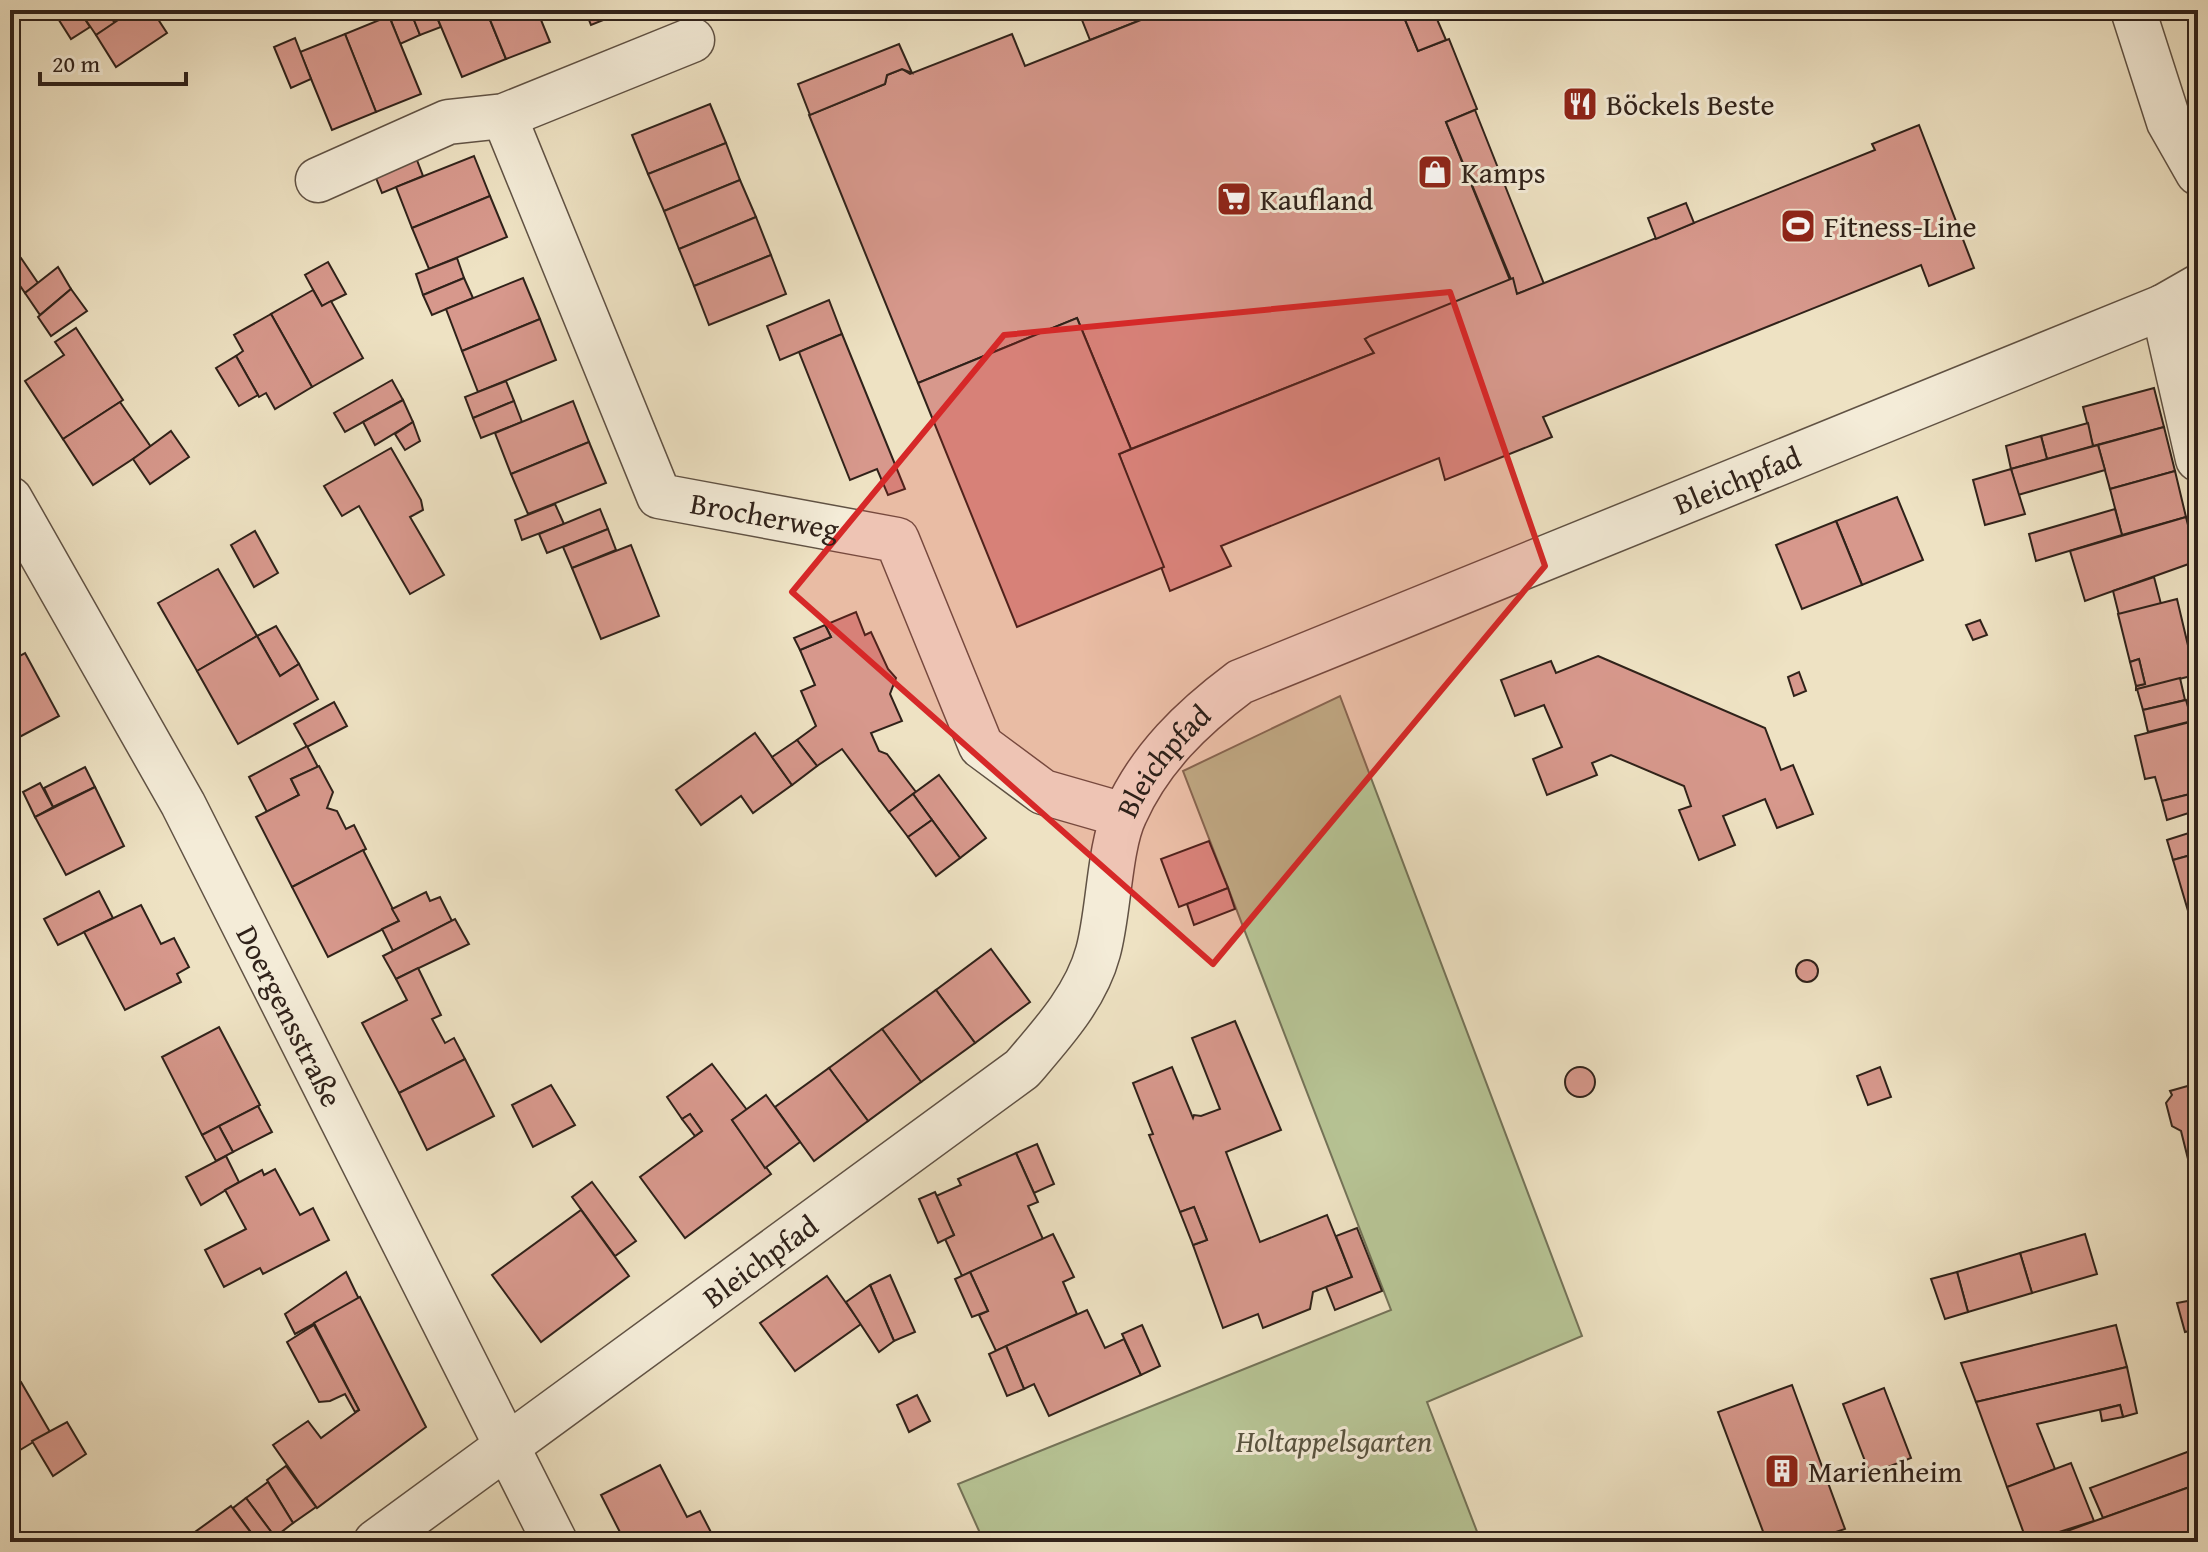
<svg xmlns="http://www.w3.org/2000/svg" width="2208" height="1552" viewBox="0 0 2208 1552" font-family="'Gentium Book Plus',serif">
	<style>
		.green { fill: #b7c495; stroke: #747358; stroke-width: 2 }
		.building { fill: #d7988c; stroke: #30221a; stroke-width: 2 }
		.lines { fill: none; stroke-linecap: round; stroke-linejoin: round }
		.minor-casing { stroke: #605244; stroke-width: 47 }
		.minor { stroke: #f4ecd8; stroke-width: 44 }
		.marked { fill: #d62828; fill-opacity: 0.2; stroke: #d62828; stroke-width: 6; stroke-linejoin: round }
		.labels { text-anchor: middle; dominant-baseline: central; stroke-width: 6; stroke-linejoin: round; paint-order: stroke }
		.poi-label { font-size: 30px; fill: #30221a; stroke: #f4ecd8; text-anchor: start }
		.street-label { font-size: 30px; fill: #30221a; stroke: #f4ecd8 }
		.park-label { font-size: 30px; font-style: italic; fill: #58533f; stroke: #f4ecd8 }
	</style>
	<rect width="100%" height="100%" fill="#eee2c3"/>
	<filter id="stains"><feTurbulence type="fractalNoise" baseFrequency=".0025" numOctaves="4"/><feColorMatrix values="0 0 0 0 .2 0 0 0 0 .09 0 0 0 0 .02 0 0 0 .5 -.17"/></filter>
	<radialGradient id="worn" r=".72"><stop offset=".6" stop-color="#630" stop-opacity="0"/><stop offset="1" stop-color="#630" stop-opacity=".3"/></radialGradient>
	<polygon class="green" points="1340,696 1582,1336 1427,1402 1481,1542 984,1542 958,1484 1391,1310 1183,771"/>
	<g class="building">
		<polygon points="67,10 79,10 90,27 71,39 57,17"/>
		<polygon points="79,10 106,10 115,23 96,35"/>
		<polygon points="106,10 133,10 115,23"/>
		<polygon points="133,10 152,10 167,33 116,67 96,35"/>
		<polygon points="387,10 410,10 420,35 400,44"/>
		<polygon points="410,10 434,10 441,27 420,35"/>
		<polygon points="434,10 486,10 506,59 462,77"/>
		<polygon points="486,10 537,10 550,42 506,59"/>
		<polygon points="585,10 628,10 591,25"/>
		<polygon points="1078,10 1166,10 1090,40"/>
		<polygon points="1166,10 1401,10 1418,51 1449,39 1477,109 1446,122 1510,280 1365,339 1374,353 1131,449 1077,318 918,383 809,115 885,84 887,75 902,69 910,74 1012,34 1025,66"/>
		<polygon points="1401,10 1433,10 1446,40 1418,51"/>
		<polygon points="389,16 421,94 376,112 345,34"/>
		<polygon points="345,34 376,112 332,130 300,52"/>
		<polygon points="295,38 311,79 291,88 274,47"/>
		<polygon points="899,44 912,73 902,69 887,75 885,84 810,115 798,84"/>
		<polygon points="710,104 726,143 648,174 632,135"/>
		<polygon points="1475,110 1544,284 1517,294 1446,122"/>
		<polygon points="1919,125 1974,268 1929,286 1921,265 1543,417 1552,437 1547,439 1445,480 1439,458 1221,546 1231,566 1170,591 1119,454 1374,353 1365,339 1370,336 1513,278 1517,294 1875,150 1872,144"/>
		<polygon points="726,143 740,180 664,211 648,174"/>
		<polygon points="415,155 423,176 382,193 374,173"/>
		<polygon points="474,156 490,196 412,228 396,187"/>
		<polygon points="740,180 756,217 679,249 664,211"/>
		<polygon points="490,196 507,237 429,269 412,228"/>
		<polygon points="1686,203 1694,223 1656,239 1648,218"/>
		<polygon points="756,217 771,255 694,286 679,249"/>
		<polygon points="771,255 786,294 709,325 694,286"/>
		<polygon points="21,258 38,283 25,293 10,271 10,265"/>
		<polygon points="457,258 464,278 423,295 416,274"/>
		<polygon points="328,262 346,294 322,306 305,275"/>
		<polygon points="58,267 71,289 40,315 25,293"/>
		<polygon points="464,278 473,298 432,315 423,295"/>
		<polygon points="523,278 540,319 462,351 446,309"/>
		<polygon points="71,289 87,311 51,336 38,317"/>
		<polygon points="313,290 322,306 331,301 363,358 312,387 271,314"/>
		<polygon points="829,300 842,334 780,360 767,326"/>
		<polygon points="271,314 312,387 275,409 266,393 259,397 236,356 243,351 234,335"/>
		<polygon points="1077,318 1131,449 1119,454 1164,567 1017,627 918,383"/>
		<polygon points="540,319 556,360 478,392 462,351"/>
		<polygon points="76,328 123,400 63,439 25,381 64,355 55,342"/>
		<polygon points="842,334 905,489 888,495 877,469 850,480 799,352"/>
		<polygon points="236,356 258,395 239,406 216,368"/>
		<polygon points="392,380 403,400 345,432 334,413"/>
		<polygon points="506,381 514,401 473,418 465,397"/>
		<polygon points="2154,388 2164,427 2093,446 2083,407"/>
		<polygon points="403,400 413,422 375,445 363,422"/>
		<polygon points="514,401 522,422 481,438 473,418"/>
		<polygon points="573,401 589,442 511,474 495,433"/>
		<polygon points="120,402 151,447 93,485 63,439"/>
		<polygon points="413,422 420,441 405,450 395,434"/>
		<polygon points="2088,423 2093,446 2047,459 2041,436"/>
		<polygon points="2164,427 2175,471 2110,489 2098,445"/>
		<polygon points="171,431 189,457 150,484 133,459"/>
		<polygon points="2041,436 2047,459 2011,469 2006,446"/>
		<polygon points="589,442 606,483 528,514 511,474"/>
		<polygon points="2098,445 2105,470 2018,495 2011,469"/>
		<polygon points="391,448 421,500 423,510 410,517 444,575 410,594 359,506 342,516 324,486"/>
		<polygon points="2011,469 2025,514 1985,525 1973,480"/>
		<polygon points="2175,471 2186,517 2122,535 2110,489"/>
		<polygon points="1897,497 1923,560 1862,585 1836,521"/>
		<polygon points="555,504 564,524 522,540 515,520"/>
		<polygon points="600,509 608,529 547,553 539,534"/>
		<polygon points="2115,509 2122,535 2036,561 2029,534"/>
		<polygon points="2186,517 2197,561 2085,601 2070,551"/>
		<polygon points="1836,521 1862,585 1802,609 1776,545"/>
		<polygon points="608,529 616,550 572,568 563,547"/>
		<polygon points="255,531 278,573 254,587 231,545"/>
		<polygon points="631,545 659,616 601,639 572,568"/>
		<polygon points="218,569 257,636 197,671 158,603"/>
		<polygon points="2154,577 2161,604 2119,615 2113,591"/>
		<polygon points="2177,599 2195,675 2136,690 2136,686 2145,684 2139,659 2130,662 2118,614"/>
		<polygon points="856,612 865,635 871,632 888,669 896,678 890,694 902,721 871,733 879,751 887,754 916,792 889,812 842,749 817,766 797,740 816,726 801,691 815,685 800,650 831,637 825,625"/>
		<polygon points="1980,620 1987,635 1973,640 1966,625"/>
		<polygon points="825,625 831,637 800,650 794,638"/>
		<polygon points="276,626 299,664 280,676 257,636"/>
		<polygon points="257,636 280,676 299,664 318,699 238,744 197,671"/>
		<polygon points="25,653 59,716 10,742 10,661"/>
		<polygon points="1598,656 1765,728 1781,770 1793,765 1813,814 1777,828 1765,799 1723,816 1735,845 1699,860 1679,810 1691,806 1684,786 1611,755 1592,763 1597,775 1547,795 1533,759 1562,747 1544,705 1515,716 1501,680 1551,661 1556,673"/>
		<polygon points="2139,659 2145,684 2136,686 2130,662"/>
		<polygon points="1799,672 1806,691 1794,696 1788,677"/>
		<polygon points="2180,678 2185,700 2143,710 2137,689"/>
		<polygon points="2186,700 2192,721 2148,732 2143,710"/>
		<polygon points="334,702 347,726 307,747 294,724"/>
		<polygon points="2198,720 2198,792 2162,801 2155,777 2145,779 2135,736"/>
		<polygon points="755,733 792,785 753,813 741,796 701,825 676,790"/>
		<polygon points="797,740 817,766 792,785 772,757"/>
		<polygon points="307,746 318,767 291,779 299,795 267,812 249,777"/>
		<polygon points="319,766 333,792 327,808 337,811 346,829 354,825 366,849 292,887 256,817 299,795 291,779"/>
		<polygon points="85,767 95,787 53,807 44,788"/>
		<polygon points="939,775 986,838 960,858 913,794"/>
		<polygon points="40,783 53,807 35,817 23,792"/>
		<polygon points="95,787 124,846 66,875 35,817"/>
		<polygon points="2198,792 2198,810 2167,820 2162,801"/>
		<polygon points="913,794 932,820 908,837 889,812"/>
		<polygon points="932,820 960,858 936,876 908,837"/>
		<polygon points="2198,830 2198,853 2173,860 2167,840"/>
		<polygon points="1209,841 1228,888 1179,907 1161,859"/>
		<polygon points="363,850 399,921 328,957 292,887"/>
		<polygon points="2198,853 2198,919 2191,921 2173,860"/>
		<polygon points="1228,888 1235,909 1194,925 1187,904"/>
		<polygon points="99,891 113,918 58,945 44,919"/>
		<polygon points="426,892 430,901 440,897 452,921 393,951 382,929 399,921 392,909"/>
		<polygon points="141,905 161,944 174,938 189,967 177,974 181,982 125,1010 84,932"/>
		<polygon points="455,919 469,944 396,979 383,956"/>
		<polygon points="991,949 1030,1002 975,1043 936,990"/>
		<circle cx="1807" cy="971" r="11"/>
		<polygon points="418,968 441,1015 432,1019 445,1043 454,1038 465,1059 399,1093 362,1023 407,1000 396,979"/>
		<polygon points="936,990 975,1043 921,1082 882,1029"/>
		<polygon points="1235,1021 1281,1130 1226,1152 1260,1242 1327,1215 1352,1277 1313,1292 1310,1309 1263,1328 1258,1314 1223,1328 1193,1245 1207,1240 1194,1207 1180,1212 1149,1135 1153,1134 1133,1083 1172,1067 1193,1118 1194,1115 1201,1116 1220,1109 1192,1038"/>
		<polygon points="219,1027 260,1105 202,1135 162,1057"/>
		<polygon points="882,1029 921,1082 868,1121 829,1068"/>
		<polygon points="465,1059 494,1116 427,1150 399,1093"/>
		<polygon points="712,1064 747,1110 732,1120 771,1174 685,1238 640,1177 702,1131 690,1114 682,1119 667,1097"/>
		<circle cx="1580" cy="1082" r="15"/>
		<polygon points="1880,1067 1891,1097 1868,1105 1857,1076"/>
		<polygon points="829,1068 868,1121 814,1161 775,1107"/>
		<polygon points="2198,1083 2198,1169 2191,1171 2181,1131 2172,1126 2166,1103 2172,1095 2170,1091"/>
		<polygon points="551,1085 575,1125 533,1147 512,1105"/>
		<polygon points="766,1095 800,1142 765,1168 732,1120"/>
		<polygon points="258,1106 272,1132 233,1152 219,1126"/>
		<polygon points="690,1114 702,1131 695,1136 682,1119"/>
		<polygon points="219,1126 233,1152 216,1161 202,1135"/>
		<polygon points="1037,1144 1054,1184 1034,1193 1016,1153"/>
		<polygon points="1016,1153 1038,1202 1028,1206 1043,1239 962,1276 945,1239 954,1235 936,1196 961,1185 958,1179"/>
		<polygon points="226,1156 239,1182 201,1205 186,1177"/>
		<polygon points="275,1169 300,1215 313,1208 329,1240 263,1274 260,1268 224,1287 205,1250 246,1229 225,1190 262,1170 264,1175"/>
		<polygon points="592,1182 636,1241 615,1256 572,1197"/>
		<polygon points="935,1192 954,1235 938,1243 919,1199"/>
		<polygon points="1194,1207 1207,1240 1193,1245 1180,1212"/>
		<polygon points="581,1210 629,1276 541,1342 492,1275"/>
		<polygon points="1357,1228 1382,1291 1335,1310 1326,1287 1352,1277 1336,1236"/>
		<polygon points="1053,1234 1074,1277 1063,1282 1077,1314 996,1351 979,1315 988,1311 970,1272"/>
		<polygon points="2085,1234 2097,1274 2032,1293 2020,1253"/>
		<polygon points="2020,1253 2032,1293 1968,1312 1957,1272"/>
		<polygon points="346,1272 359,1299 295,1334 285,1314"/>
		<polygon points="970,1272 988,1311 972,1317 955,1279"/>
		<polygon points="1957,1272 1968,1312 1945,1319 1931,1279"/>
		<polygon points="890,1275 915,1332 894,1341 870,1285"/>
		<polygon points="827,1276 861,1324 795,1371 760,1323"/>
		<polygon points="870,1285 894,1341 879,1352 846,1302"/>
		<polygon points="360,1297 426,1427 317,1508 273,1445 308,1421 321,1438 359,1410 314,1323"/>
		<polygon points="2198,1299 2198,1329 2185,1332 2177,1303"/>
		<polygon points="1087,1310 1105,1348 1124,1339 1141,1375 1049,1416 1034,1384 1024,1389 1006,1346"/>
		<polygon points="314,1325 359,1410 355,1412 345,1394 330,1401 319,1402 287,1342"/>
		<polygon points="1142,1325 1160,1366 1141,1375 1122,1334"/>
		<polygon points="2116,1325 2127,1367 1976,1402 1961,1363"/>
		<polygon points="1006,1346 1024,1389 1007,1396 989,1354"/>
		<polygon points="2127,1367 2137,1413 2123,1417 2120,1405 2037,1424 2055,1469 2007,1487 1976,1402"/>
		<polygon points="21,1382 50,1432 10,1456 10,1388"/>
		<polygon points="1792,1385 1845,1529 1818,1538 1819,1542 1767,1542 1718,1412"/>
		<polygon points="1884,1388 1911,1458 1870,1474 1843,1404"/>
		<polygon points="917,1395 930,1421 909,1432 897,1405"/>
		<polygon points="2120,1405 2123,1417 2102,1421 2100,1410"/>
		<polygon points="67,1422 86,1454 53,1476 32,1441"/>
		<polygon points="2198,1448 2198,1484 2103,1518 2090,1488"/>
		<polygon points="2071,1463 2094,1521 2027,1542 2007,1487"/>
		<polygon points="660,1465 687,1517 700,1511 716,1542 625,1542 601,1495"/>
		<polygon points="286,1466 316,1507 293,1523 267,1480"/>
		<polygon points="268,1482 293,1523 275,1537 246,1498"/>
		<polygon points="2198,1484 2198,1542 2037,1542 2103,1518"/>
		<polygon points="246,1498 275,1537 268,1542 258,1542 233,1508"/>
		<polygon points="231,1506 258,1542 181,1542"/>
	</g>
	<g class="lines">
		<defs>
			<g id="minor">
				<polyline points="2133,10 2169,122 2198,173"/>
				<path id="s1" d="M504 116 659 496 897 540 981 746 1043 792 1123 815"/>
				<polyline points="318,180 448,122 504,116 692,40"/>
				<polyline points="2163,307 2198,459"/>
				<path id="s2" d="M10 499 183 804 555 1542"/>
				<path id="s3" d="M376 1542 1022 1069C1052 1034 1086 997 1098 952 1109 913 1109 847 1125 814 1150 758 1192 718 1240 682L2163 307 2198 287"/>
			</g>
		</defs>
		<use href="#minor" class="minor-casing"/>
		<use href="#minor" class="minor"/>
	</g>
	<path class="marked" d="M1450 292 1545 566 1213 964 792 592 1004 335Z"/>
	<defs>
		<symbol id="restaurant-square" viewBox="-11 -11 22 22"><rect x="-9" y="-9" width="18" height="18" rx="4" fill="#8f2418" stroke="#f4ecd8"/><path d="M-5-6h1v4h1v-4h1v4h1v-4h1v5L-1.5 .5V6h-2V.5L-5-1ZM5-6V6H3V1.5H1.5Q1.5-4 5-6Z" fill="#fff"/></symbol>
		<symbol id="shop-square" viewBox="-11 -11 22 22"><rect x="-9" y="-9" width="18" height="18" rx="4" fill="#8f2418" stroke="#f4ecd8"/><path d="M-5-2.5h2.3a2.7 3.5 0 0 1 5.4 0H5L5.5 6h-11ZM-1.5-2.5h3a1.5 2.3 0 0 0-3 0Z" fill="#fff"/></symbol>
		<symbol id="supermarket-square" viewBox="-11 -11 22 22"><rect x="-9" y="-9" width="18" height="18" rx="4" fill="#8f2418" stroke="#f4ecd8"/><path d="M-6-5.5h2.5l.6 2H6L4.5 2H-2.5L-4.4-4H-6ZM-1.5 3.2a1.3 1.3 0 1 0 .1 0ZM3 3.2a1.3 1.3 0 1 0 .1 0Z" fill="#fff"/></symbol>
		<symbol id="stadium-square" viewBox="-11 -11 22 22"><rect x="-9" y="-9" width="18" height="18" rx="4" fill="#8f2418" stroke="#f4ecd8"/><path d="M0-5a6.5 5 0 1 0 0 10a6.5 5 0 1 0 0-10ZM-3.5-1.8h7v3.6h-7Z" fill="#fff"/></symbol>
		<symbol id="building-square" viewBox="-11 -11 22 22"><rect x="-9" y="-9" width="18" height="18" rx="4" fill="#8f2418" stroke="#f4ecd8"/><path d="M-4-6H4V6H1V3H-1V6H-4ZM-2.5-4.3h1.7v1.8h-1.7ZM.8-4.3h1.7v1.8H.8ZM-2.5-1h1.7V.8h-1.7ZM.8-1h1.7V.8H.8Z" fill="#fff"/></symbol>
	</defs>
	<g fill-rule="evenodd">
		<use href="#restaurant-square" x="1560" y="84" width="40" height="40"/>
		<use href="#shop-square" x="1415" y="152" width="40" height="40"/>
		<use href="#supermarket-square" x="1214" y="179" width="40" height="40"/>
		<use href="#stadium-square" x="1778" y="206" width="40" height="40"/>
		<use href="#building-square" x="1762" y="1451" width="40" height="40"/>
	</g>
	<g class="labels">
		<g class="poi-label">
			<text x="1606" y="104">Böckels Beste</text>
			<text x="1461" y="172">Kamps</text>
			<text x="1260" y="199">Kaufland</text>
			<text x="1824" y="226">Fitness-Line</text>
			<text x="1808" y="1471">Marienheim</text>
		</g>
		<g class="street-label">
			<text stroke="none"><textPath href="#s3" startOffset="1796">Bleichpfad</textPath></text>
			<text stroke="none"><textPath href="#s1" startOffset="518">Brocherweg</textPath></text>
			<text stroke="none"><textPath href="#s3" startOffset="1148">Bleichpfad</textPath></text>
			<text stroke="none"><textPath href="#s2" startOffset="588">Doergensstraße</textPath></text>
			<text stroke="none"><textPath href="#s3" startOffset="476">Bleichpfad</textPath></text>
		</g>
		<g class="park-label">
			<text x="1334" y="1441">Holtappelsgarten</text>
		</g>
	</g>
	<rect width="2208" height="1552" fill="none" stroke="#eee2c3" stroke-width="40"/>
	<rect x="12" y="12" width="2184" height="1528" fill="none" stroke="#30221a" stroke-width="4"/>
	<rect x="20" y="20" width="2168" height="1512" fill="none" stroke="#30221a" stroke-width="2"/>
	<path d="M40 72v12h146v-12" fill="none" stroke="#30221a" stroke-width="4"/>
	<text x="52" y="72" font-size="24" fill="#30221a" stroke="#f4ecd8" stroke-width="6" paint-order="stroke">20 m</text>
	<rect width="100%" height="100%" filter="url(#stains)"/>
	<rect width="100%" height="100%" fill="url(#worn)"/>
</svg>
